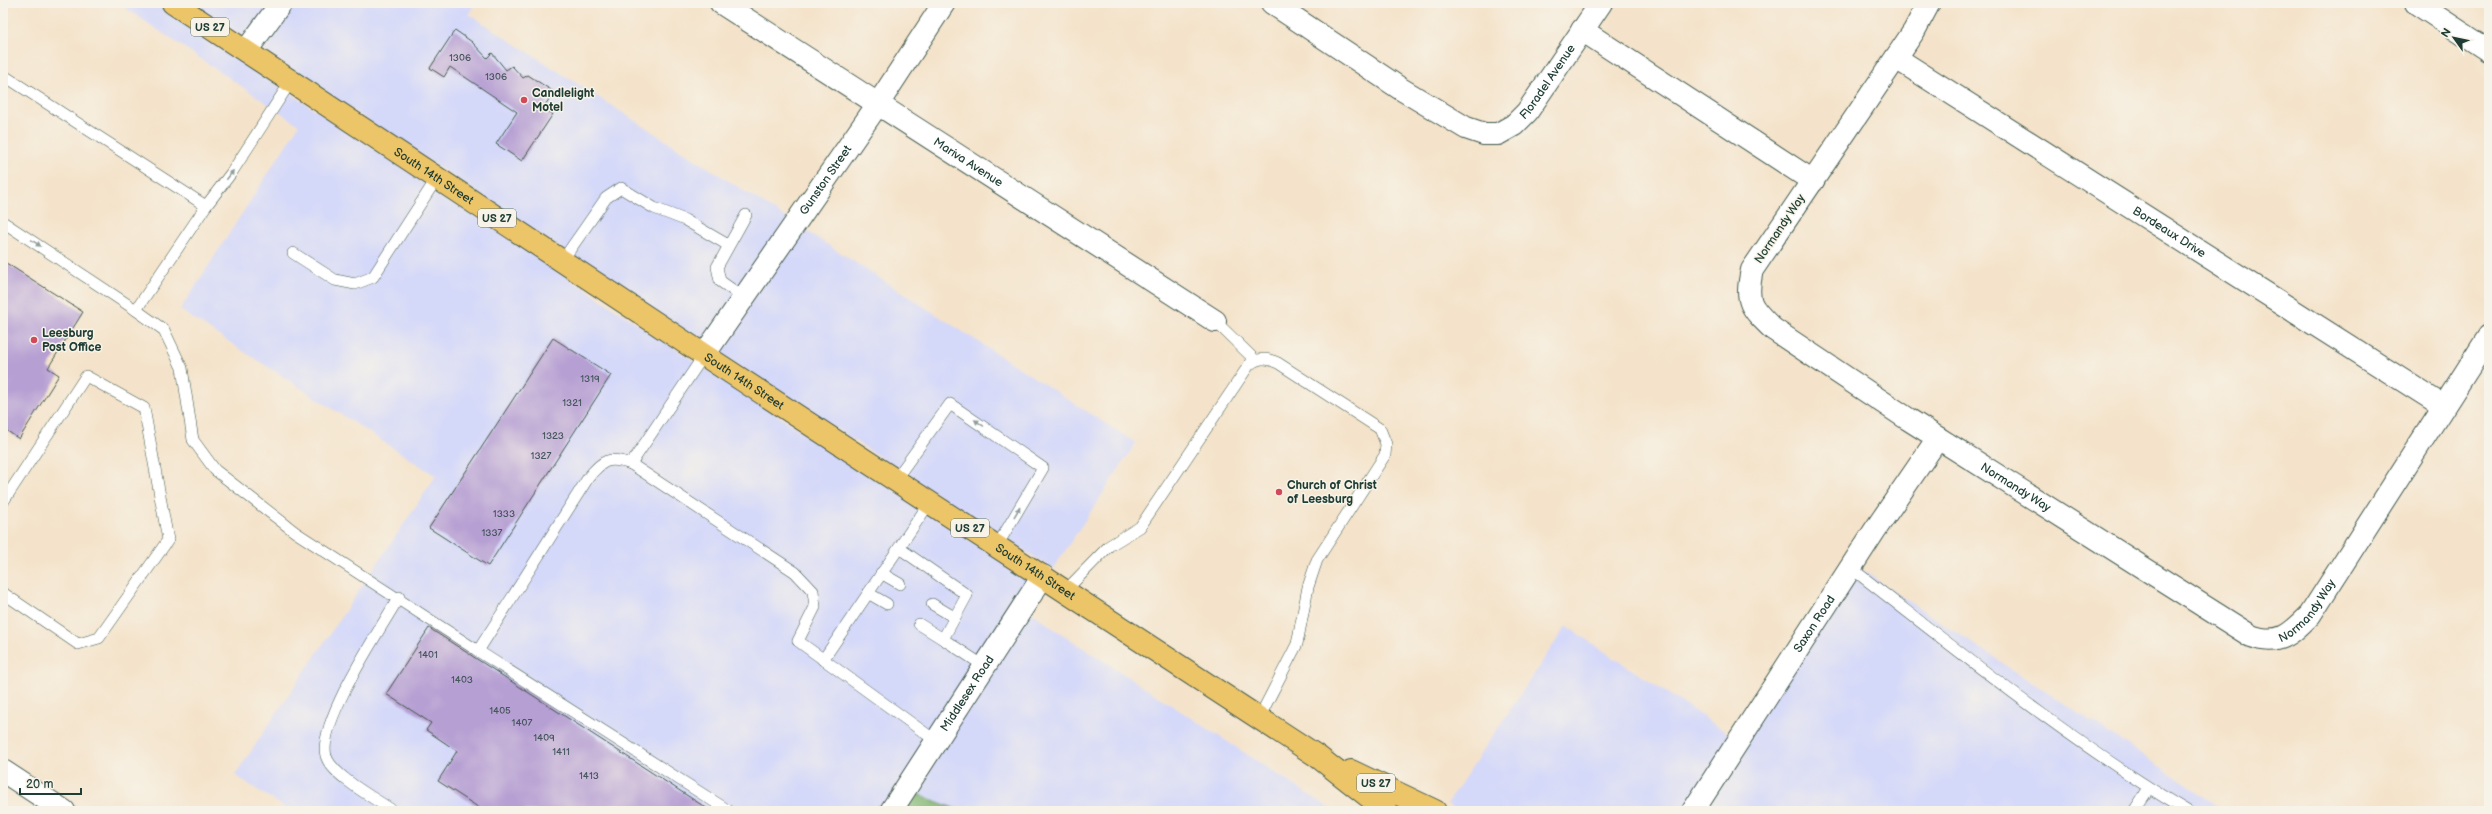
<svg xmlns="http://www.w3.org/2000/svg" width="2492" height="814" viewBox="0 0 2492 814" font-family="'Balsamiq Sans',sans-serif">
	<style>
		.built { fill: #d4d8f9 }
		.forest { fill: #7fb572; stroke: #4f7953 }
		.building { fill: #b69fd3 }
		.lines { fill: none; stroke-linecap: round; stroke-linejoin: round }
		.lane-casing { stroke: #3f564a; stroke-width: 12 }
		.street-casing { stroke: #3f564a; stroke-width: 24 }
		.highway-casing { stroke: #3f564a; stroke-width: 24 }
		.lane { stroke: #fff; stroke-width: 11 }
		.street { stroke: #fff; stroke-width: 22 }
		.highway { stroke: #edc569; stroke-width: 22 }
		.oneway { fill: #8f9e9a }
		.poi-dot { fill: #d1495b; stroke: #f7f3e8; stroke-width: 1.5 }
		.labels { text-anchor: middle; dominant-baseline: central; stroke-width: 3; stroke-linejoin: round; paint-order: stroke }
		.number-label { font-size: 10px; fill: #45565c }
		.shield { fill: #f7f3e8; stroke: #60746a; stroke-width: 1 }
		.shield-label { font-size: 11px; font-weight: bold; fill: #1f3d34 }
		.street-label { font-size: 12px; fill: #1f3d34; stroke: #f7f3e8 }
		.poi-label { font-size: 12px; font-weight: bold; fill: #1f3d34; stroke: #f7f3e8; text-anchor: start }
	</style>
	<rect width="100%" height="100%" fill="#f7f3e8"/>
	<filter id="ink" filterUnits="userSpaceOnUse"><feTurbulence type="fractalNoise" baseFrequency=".025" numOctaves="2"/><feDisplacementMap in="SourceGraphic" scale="8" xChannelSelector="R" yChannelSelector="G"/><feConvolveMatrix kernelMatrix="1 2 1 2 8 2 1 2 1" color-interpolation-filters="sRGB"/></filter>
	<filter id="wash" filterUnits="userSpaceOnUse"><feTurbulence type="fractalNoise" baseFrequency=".012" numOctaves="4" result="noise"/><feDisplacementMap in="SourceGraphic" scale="16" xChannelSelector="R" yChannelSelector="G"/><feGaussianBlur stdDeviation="0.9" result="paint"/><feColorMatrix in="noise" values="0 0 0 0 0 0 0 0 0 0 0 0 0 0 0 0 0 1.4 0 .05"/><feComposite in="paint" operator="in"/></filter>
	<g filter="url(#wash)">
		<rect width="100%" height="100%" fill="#f4e3ca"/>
		<g class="built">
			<polygon points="118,3 154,3 689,358 1041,587 1027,608 1050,626 1334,811 961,811 907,790 893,811 290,811 235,775 436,476 180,310 299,125"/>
			<polygon points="191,3 475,3 469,14 1136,443 1053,569 710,347"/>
			<polygon points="1856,566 2226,811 1457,811 1447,804 1566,626 1741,742"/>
		</g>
		<polygon class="forest" points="907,790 961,811 893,811"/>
		<g id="blocks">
			<g class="building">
				<polygon points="455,30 472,42 487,58 492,53 506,70 512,66 523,78 528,75 554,92 543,108 553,114 522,161 496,144 517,112 450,67 444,77 430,68"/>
				<polygon points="3,261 83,312 48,368 59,375 19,439 3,428"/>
				<polygon points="553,338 611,375 488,566 429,528"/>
				<polygon points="429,628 711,811 484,811 438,781 457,751 426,730 431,723 386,694"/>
			</g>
		</g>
	</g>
	<g filter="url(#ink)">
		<use href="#blocks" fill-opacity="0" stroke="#3f564a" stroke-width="1"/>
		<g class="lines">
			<defs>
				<g id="lane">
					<path d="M3 75 206 206 136 310 164 330 182 368 193 440 215 470 295 532 478 651 588 478C602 460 609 456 631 464L704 355"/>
					<polyline points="206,206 232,172 291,81"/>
					<polyline points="3,222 136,310"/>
					<polyline points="293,253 335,280 355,284 373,277 437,178"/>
					<polyline points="562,261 606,198 621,188 654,208 685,220 728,245"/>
					<polyline points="744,298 720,281 717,267 746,215"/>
					<polyline points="1215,321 1255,360"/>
					<polyline points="631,464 795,572 813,591 815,607 798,641 936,741"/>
					<polyline points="895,480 950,404 1043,468 997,546"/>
					<polyline points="3,502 86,376 144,408 168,540 99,638 78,644 3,593"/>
					<polyline points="899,548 967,595 943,639 984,666"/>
					<path d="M1851 568C1960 652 2068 740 2187 811"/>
					<polyline points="881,573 900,584"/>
					<path d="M1066 590 1109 546 1140 527 1249 365C1259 357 1267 358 1278 363L1380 429 1386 444 1385 455 1317 560 1308 587 1297 644 1259 718"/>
					<polyline points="868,593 887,604"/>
					<polyline points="932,604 954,617"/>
					<polyline points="919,624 943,639"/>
					<polyline points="478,651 729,811"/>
					<polyline points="823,660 930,502"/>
					<path d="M393 811C376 799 332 776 326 756 317 723 381 628 399 597"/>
					<polyline points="2134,811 2149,788"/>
				</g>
				<g id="street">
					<path id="s1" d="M721 3 1215 321"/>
					<path id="s2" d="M1272 3 1401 89 1466 128 1484 134H1498L1514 125 1527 112 1601 3"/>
					<path id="s3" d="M1929 3 1914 31 1752 270C1745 302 1750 307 1773 329L1908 419 2251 636C2279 646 2290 635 2310 615L2489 336"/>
					<polyline points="2416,3 2489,51"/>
					<polyline points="1582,30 1813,181"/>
					<polyline points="246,51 281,3"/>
					<path id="s4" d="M1896 58 2443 406"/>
					<path id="s5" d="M704 355 878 104 944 3"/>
					<polyline points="3,771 64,811"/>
					<path id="s6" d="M891 811 1043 576"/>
					<path id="s7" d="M1693 811 1875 530 1938 438"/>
				</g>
				<g id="highway">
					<path id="s8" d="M173 3 704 355 1317 756 1387 811"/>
					<polyline points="1351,771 1435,811"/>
				</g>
			</defs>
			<use href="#lane" class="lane-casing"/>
			<use href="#street" class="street-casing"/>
			<use href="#highway" class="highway-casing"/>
			<use href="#lane" class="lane"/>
			<use href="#street" class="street"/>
			<use href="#highway" class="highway"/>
		</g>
		<defs><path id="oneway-solid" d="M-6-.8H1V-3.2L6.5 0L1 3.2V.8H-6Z"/></defs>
		<g class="oneway">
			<use href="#oneway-solid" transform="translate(230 175) rotate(-53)"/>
			<use href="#oneway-solid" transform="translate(36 243) rotate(34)"/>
			<use href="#oneway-solid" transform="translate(979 423) rotate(-145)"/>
			<use href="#oneway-solid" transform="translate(1017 512) rotate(-59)"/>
		</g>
	</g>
	<g class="poi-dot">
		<circle cx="524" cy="100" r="4"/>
		<circle cx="34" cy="340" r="4"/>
		<circle cx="1279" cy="492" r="4"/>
	</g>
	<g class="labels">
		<g class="number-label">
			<text x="460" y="58">1306</text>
			<text x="496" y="77">1306</text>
			<text x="590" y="379">1319</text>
			<text x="572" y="403">1321</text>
			<text x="553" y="436">1323</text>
			<text x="541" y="456">1327</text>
			<text x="504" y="514">1333</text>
			<text x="492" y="533">1337</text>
			<text x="428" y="655">1401</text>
			<text x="462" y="680">1403</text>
			<text x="500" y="711">1405</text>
			<text x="522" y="723">1407</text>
			<text x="544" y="738">1409</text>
			<text x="561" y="752">1411</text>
			<text x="589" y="776">1413</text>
		</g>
		<g class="shield">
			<rect x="191" y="18" width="38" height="18" rx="3"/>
			<rect x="478" y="209" width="38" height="18" rx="3"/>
			<rect x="951" y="519" width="38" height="18" rx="3"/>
			<rect x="1357" y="774" width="38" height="18" rx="3"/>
		</g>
		<g class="shield-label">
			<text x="210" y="27">US 27</text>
			<text x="497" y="218">US 27</text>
			<text x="970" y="528">US 27</text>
			<text x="1376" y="783">US 27</text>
		</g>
		<g class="street-label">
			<text stroke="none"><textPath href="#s2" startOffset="337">Floradel Avenue</textPath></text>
			<text stroke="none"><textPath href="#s1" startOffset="294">Mariva Avenue</textPath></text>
			<text stroke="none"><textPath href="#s8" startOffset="313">South 14th Street</textPath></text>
			<text stroke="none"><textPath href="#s5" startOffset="213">Gunston Street</textPath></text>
			<text transform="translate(1780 229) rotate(-56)">Normandy Way</text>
			<text stroke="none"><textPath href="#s4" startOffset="324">Bordeaux Drive</textPath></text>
			<text stroke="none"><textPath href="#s8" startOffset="685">South 14th Street</textPath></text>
			<text stroke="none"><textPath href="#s3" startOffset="678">Normandy Way</textPath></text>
			<text stroke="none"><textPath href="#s8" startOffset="1033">South 14th Street</textPath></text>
			<text stroke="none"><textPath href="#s3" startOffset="1025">Normandy Way</textPath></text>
			<text stroke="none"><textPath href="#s7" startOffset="223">Saxon Road</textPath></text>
			<text stroke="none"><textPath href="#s6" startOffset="140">Middlesex Road</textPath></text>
		</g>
		<g class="poi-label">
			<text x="532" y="93">Candlelight<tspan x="532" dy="14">Motel</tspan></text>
			<text x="42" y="333">Leesburg<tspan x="42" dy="14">Post Office</tspan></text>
			<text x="1287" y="485">Church of Christ<tspan x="1287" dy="14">of Leesburg</tspan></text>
		</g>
	</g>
	<rect width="2492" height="814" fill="none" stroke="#f7f3e8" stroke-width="16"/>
	<g transform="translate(2454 38) rotate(303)" stroke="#f7f3e8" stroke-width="3" paint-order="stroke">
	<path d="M0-3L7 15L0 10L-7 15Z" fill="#1f3d34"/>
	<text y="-6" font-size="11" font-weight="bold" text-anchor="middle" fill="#1f3d34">N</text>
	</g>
	<path d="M20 788v6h61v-6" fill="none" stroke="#1f3d34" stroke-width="2"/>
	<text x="26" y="788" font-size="12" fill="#1f3d34" stroke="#f7f3e8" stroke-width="3" paint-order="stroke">20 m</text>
</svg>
